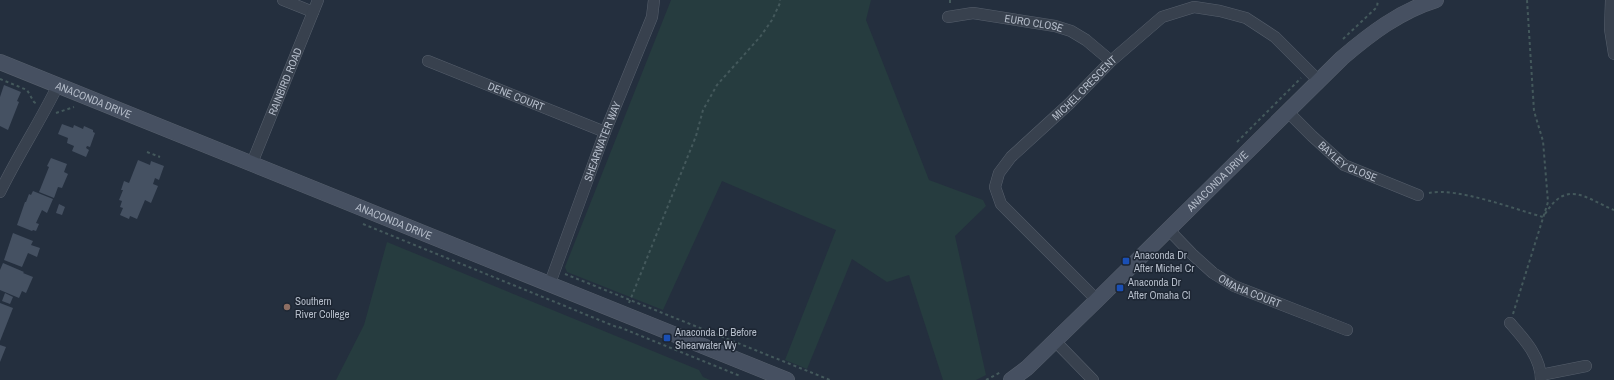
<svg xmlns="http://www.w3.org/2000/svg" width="1614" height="380" viewBox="0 0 1614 380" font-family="'Archivo Narrow',sans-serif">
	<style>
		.green { fill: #263c3f }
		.building { fill: #455162 }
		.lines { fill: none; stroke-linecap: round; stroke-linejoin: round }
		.minor-casing { stroke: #565f6c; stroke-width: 12 }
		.secondary-casing { stroke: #565f6c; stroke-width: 16 }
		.path { stroke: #44595c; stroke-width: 2; stroke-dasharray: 3 3; stroke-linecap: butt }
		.minor { stroke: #38414e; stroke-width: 11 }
		.secondary { stroke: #465061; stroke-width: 15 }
		.transit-dot { fill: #1a4fb4; stroke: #1d2633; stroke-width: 1.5 }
		.education-dot { fill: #8d6e63; stroke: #1d2633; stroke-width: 1.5 }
		.labels { text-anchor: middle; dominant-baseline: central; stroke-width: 3; stroke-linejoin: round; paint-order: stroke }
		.street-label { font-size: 11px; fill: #b4bcc9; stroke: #1d2633 }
		.poi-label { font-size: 11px; fill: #b4bcc9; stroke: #1d2633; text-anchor: start }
	</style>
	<rect width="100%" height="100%" fill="#242f3e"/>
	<g class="green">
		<polygon points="671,0 871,0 866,20 929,180 983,200 986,206 955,236 986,375 976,380 943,380 909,275 887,282 852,259 807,369 785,360 836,230 722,181 663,310 567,272 565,267"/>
		<polygon points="387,242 699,370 703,377 710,380 336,380 364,325"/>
	</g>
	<g class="building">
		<polygon points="4,85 21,92 17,101 19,102 8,130 0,126 0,97"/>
		<polygon points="62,124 73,128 74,125 83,129 84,126 93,130 93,132 95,133 90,147 87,146 86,148 89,150 86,157 72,151 74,146 67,143 68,138 58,134"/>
		<polygon points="51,158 67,164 64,172 68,174 62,188 58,187 54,198 39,192 49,167 47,166"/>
		<polygon points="138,160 150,165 151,161 164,166 159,180 155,178 153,184 158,186 151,203 145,200 137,219 130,216 129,219 120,215 123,208 120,207 122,201 119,200 123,190 121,190 124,181 129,183"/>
		<polygon points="33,191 53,199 47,213 42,210 36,223 39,224 36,231 33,230 32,231 17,225 25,202 26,202 29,194 31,195"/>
		<polygon points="59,204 65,207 62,215 56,213"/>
		<polygon points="13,233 33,241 31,245 40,248 37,257 28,253 22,267 4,260"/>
		<polygon points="3,263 24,272 23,273 33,277 26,293 22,291 19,298 0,290 0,270"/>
		<polygon points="5,293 13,297 10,304 2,301"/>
		<polygon points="0,303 13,308 0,341"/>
		<polygon points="0,345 6,347 0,362"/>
	</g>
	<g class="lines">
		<defs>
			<g id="minor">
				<polyline points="283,0 313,12"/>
				<polyline points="1611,0 1610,29 1614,54"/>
				<path id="s1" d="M948 17 973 13 1055 26 1071 31 1086 40 1111 61"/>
				<path id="s2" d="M428 61 605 132"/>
				<path id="s3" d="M1287 111 1312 136 1344 165 1418 195"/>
				<path id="s4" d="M252 163 318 0"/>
				<path d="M0 192C18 155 40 122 58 85"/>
				<path id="s5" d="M1168 229 1192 254 1213 273 1234 286 1347 330"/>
				<path id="s6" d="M550 283 605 132 652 17 654 0"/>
				<path id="s7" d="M1097 300 1001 204 995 187 999 173 1011 157 1069 104 1111 61 1162 17 1194 7 1220 11 1246 18 1275 37 1318 80"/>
				<path d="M1510 323C1524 339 1541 357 1541 380"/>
				<polyline points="1055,341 1093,380"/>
				<polyline points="1541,375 1586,366"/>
			</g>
			<g id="secondary">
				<path id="s8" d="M0 62 787 380"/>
				<path id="s9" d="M1011 380 1027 368 1097 300 1342 58C1370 34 1400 11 1436 0"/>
			</g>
		</defs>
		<use href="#minor" class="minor-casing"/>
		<use href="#secondary" class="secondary-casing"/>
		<g class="path">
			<polyline points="950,0 950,6"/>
			<polyline points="1343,39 1377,7 1378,0"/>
			<polyline points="0,79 27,90 34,102 37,104"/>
			<polyline points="56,113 74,107"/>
			<polyline points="1237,142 1301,78"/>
			<polyline points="147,152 160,157"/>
			<path d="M1429 193C1457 187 1514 209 1543 217"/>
			<path d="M1545 214C1567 179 1585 198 1614 210"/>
			<polyline points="363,224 619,328"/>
			<polyline points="565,274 830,380"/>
			<polyline points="629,303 696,136 703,110 717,85 760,37 772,20 780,3 780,0"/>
			<polyline points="1513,314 1548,202 1543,141 1534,111 1527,0"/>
			<polyline points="619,327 740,376"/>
			<polyline points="986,380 1001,372"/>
		</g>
		<use href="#minor" class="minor"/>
		<use href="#secondary" class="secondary"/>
	</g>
	<g class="transit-dot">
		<rect x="1122" y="257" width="8" height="8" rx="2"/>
		<rect x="1116" y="284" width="8" height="8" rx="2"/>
		<rect x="663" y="334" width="8" height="8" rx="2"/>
	</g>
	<circle class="education-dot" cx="287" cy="307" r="4"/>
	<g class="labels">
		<g class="street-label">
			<text stroke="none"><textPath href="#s1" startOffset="87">EURO CLOSE</textPath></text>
			<text stroke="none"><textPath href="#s4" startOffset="88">RAINBIRD ROAD</textPath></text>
			<text stroke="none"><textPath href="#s7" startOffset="289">MICHEL CRESCENT</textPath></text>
			<text stroke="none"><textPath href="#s2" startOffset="95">DENE COURT</textPath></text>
			<text stroke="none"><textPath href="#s8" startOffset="101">ANACONDA DRIVE</textPath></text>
			<text stroke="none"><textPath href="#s6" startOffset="151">SHEARWATER WAY</textPath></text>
			<text stroke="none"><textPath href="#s3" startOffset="80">BAYLEY CLOSE</textPath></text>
			<text stroke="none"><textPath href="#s9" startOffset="287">ANACONDA DRIVE</textPath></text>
			<text stroke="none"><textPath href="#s8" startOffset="425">ANACONDA DRIVE</textPath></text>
			<text stroke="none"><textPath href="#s5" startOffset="104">OMAHA COURT</textPath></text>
		</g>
		<g class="poi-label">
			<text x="1134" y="255">Anaconda Dr<tspan x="1134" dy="13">After Michel Cr</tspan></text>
			<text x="1128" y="282">Anaconda Dr<tspan x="1128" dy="13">After Omaha Cl</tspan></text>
			<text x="295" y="301">Southern<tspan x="295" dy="13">River College</tspan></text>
			<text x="675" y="332">Anaconda Dr Before<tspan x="675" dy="13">Shearwater Wy</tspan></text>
		</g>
	</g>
</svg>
